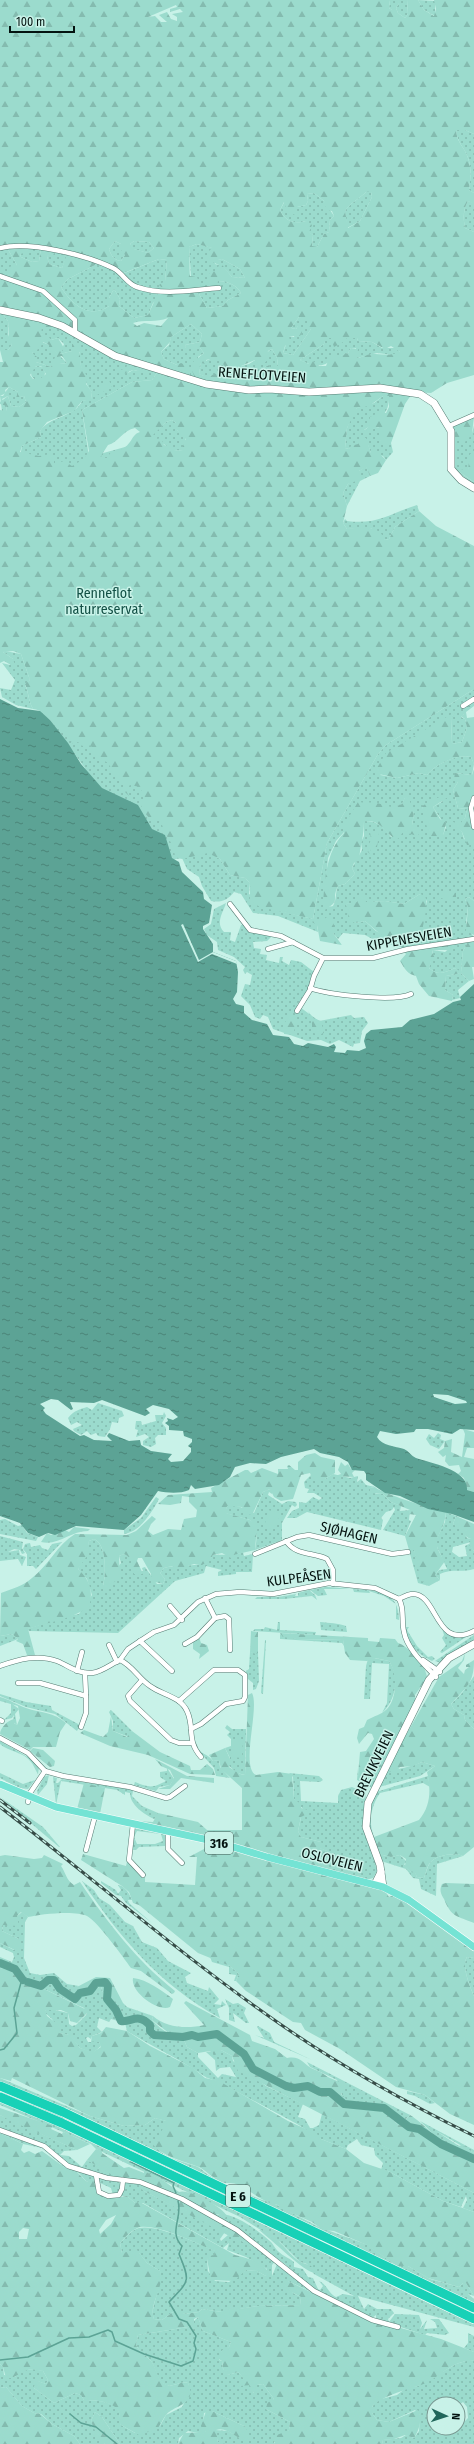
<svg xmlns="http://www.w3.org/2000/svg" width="474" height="2444" viewBox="0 0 474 2444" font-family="'Fira Sans Condensed',sans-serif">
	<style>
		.grass { fill: url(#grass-dots); fill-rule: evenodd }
		.forest { fill: url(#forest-firs); fill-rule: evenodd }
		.pitch { fill: #9bdbcd }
		.water { fill: url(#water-ripples); fill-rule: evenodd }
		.pier { fill: #c8f2e8 }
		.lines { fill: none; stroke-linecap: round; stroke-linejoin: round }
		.stream { stroke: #5ca395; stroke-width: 1.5 }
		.river { stroke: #5ca395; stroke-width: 8 }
		.street-casing { stroke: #557c73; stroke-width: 5.5 }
		.secondary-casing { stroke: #557c73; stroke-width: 8 }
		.primary-casing { stroke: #fff; stroke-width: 8 }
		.highway-casing { stroke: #fff; stroke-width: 10 }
		.street { stroke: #fff; stroke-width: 4.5 }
		.secondary { stroke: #fff; stroke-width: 7 }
		.primary { stroke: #74e3d4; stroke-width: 7 }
		.highway { stroke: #18d1b7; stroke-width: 9 }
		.rail-casing { stroke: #364c47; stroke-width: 3 }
		.rail { stroke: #c8f2e8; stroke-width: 1.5; stroke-dasharray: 4.5; stroke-linecap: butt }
		.labels { text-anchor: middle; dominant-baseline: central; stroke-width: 3; stroke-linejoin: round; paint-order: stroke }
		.shield { fill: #c8f2e8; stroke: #3f5651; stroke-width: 1 }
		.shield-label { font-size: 13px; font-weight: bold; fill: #041310 }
		.street-label { font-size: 14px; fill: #041310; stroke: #c8f2e8 }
		.park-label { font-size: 14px; fill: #125045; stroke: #c8f2e8 }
	</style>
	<defs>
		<pattern id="grass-dots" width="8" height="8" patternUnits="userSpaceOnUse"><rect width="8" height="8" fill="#9bdbcd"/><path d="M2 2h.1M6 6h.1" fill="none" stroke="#84bbaf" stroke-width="1.8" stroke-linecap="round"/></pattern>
		<pattern id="forest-firs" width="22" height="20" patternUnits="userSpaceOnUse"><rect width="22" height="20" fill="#9bdbcd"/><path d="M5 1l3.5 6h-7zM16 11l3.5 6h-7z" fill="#84bbaf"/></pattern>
		<pattern id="water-ripples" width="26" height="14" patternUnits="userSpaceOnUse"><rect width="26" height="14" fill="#5ca395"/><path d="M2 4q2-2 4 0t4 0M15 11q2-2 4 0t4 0" fill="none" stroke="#4a8478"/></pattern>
	</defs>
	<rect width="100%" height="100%" fill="#c8f2e8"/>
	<g class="grass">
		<polygon points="390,0 407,0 408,14 405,18 398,13 396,8 399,3 392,10 389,8"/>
		<polygon points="418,0 435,1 435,16 424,10"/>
		<path d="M456 130H465L474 134V193L469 190C471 176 472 165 466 153 461 144 457 140 456 130Z"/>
		<path d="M366 192H371L372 197 360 221 347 228 345 211C350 203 359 199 366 192Z"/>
		<path d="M314 193 324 201 334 216 330 220 329 232 324 234 317 247H312L313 235 308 232 306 221C294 224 286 222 280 210L285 201 297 207 306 205 308 201 307 194Z"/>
		<path d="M468 201 474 203V232L465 228C463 218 463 210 468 201Z"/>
		<path d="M115 241 121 244 125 255 121 261C114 260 111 256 109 249Z"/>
		<polygon points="134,241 149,242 154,248 148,253 133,249 130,244"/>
		<path d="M197 244 213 248 215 264 219 265 218 281C227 281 237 285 241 293L228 300 223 306 207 308 199 294 192 291 189 247Z"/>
		<polygon points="6,246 17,265 7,278 0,276 0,248"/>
		<polygon points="29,246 41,248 39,261 32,262 21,257 20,254"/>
		<polygon points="56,251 68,254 62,268 49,264 47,256"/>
		<path d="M159 259 167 260 165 281 167 292 153 303 148 315 134 318 119 306 120 299 114 289 109 298V306C90 320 71 304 61 287L68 279 99 263 122 274Z"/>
		<polygon points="222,259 240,269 245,278 232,277 217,260"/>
		<polygon points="0,310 8,321 8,334 12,345 8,350 0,350"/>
		<polygon points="299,317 310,319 311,329 293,355 283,353 289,336 294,337 298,326 296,329 291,328"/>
		<path d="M51 322 135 363 128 373 133 370C142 372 149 368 158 371L152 380 132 382 82 410 89 457 143 442 212 854 220 859 230 875 245 878 250 883 249 894 276 910 313 919 327 843 378 754 386 745 474 689V701L464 709V714L461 717 465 719 467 728 462 742 452 744 451 718 454 713 380 775 397 778 419 773 427 775C435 764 459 753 471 757L474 764 472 775 455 773 458 782 453 790 458 808 467 809 465 818 458 828 462 832 464 839 474 844V901L469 897 465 899 468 907 466 923 474 938 421 945 420 932 427 901 420 894 404 904 385 901 346 904 355 923 365 921 376 931 392 938 393 945 378 942 365 935 343 933 338 939 333 933 317 925 318 932 278 916 253 913 241 894 234 892C228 900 221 903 211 901L202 886 199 877 187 869 182 858 171 860 159 835 87 777 85 768 50 720 40 712 37 664 0 605V565L22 446 41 437 40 431C50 416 75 417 82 401L91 399 92 392C85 385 78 360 80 352L72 351 60 354 64 344 58 338 51 340 41 334V326ZM405 798 414 813 412 825 391 837C384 827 378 821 364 821V836L361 842 362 850 352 868 355 874 345 884 338 886C335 893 337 899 333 906L329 907 324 899 328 858 336 841 369 804C376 803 379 806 385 808 390 809 397 806 402 804ZM443 801 433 807 446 827 443 835 427 830 428 824 422 806Z"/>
		<polygon points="191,324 202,334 200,342 185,345 186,348 200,348 204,353 198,357 196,382 177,365 164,359 161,352 169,345 171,337"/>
		<path d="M325 338H357L358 341 372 342 382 348H396L401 353 394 355 377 353 357 358 356 348H351L348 353C327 360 325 373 300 360L324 344Z"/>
		<polygon points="42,342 49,345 67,363 52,365 51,367 36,362 32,353"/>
		<polygon points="272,349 277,358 278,366 270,371 269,365 261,369 262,376 247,380 241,366 249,364"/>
		<path d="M210 359 221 360 226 368C217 373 209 380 199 374L201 363Z"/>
		<circle cx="38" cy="373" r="7"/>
		<polygon points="9,387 18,392 19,397 24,396 26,402 19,407 11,406 8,396 2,399 7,406 6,411 2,411 0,396 3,396"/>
		<path d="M383 396H389C390 414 378 421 364 430L380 427V440L391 443 393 452 386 460 383 456 371 453 368 445 352 446 349 449 345 448 347 428 353 413 357 408 374 403Z"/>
		<polygon points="172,420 176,423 177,430 186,437 183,451 173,450 151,436 166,422"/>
		<polygon points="474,426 474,452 468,470 458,471 474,482 474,486 453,467 453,438 472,433"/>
		<polygon points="366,466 370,476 360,481 347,506 343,493 348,484 359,477 359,471"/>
		<path d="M417 505 419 511 395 527 389 539 385 540 371 528 347 529 343 523 345 519 347 521C377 525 389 514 417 505Z"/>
		<path d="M5 651 21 654 30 680 25 685C29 693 28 700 33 709L16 705 2 697 0 688 11 690 15 680 2 663 10 665 13 659 3 652Z"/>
		<path d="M226 903C223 913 215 923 224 932H231L230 940 235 942 241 925H244L250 932 274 934 267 941 253 942 254 948 261 949 260 954 267 955 266 960 279 963 280 957H283L282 961 289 965 291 960 301 962 314 972 309 989 297 1005 319 1021 351 1015 354 1018 364 1017 368 1023 362 1031 360 1043 354 1044 353 1047 339 1040 330 1044 321 1040 307 1041 273 1029 268 1017 263 1015 260 1019 255 1017 250 1005 241 996 245 984 250 985 252 975 247 972 245 974 243 970 245 967 234 957 218 950 217 942 207 935 204 929 211 924 214 909Z"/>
		<path d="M469 940 463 951 461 973 469 981 458 990 460 998 452 1000 453 995 445 990 446 976 460 973 455 968C444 973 438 976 429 968L433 950 445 952 455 944Z"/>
		<path d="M98 1403 122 1411 124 1416 119 1418 118 1423 112 1422 110 1429 105 1437 98 1436 96 1433 91 1435 87 1431 81 1435 74 1431 73 1429 82 1425 77 1422 71 1425 68 1418C75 1410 78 1410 87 1407L92 1410Z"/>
		<polygon points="164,1412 166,1416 162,1423 166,1428 166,1435 158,1435 155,1438 156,1444 151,1447 143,1445 143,1441 149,1437 145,1434 136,1437 138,1430 135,1429 136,1421 141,1421 142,1425 156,1421 155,1415 163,1415"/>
		<polygon points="438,1433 441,1435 440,1439 445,1441 439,1449 430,1445 426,1439 429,1434 434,1438"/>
		<polygon points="312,1474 325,1479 333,1474 350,1478 358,1476 357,1482 361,1479 366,1485 375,1487 370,1488 376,1494 383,1494 391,1502 401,1506 400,1511 410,1510 409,1520 411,1521 405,1536 383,1530 395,1510 394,1507 392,1510 386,1512 381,1518 383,1520 381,1530 307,1512 296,1518 287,1518 292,1511 299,1508 299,1502 306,1503 313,1497 319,1500 322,1498 314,1493 307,1493 309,1489 305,1488 304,1482"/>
		<path d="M270 1489 273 1490 272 1494 269 1492 268 1495 282 1504 288 1501 296 1502 297 1505 295 1507 292 1505 282 1523V1540L255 1550C257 1539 258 1530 250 1520L225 1513 227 1506C237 1504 245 1509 254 1513L263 1492Z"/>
		<path d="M156 1497 159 1499C152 1512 140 1532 124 1534V1530L141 1518Z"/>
		<path d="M446 1512 456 1516 453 1524 461 1528 467 1538 471 1539V1542L453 1547 452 1552 459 1557 467 1556 465 1546 469 1544 474 1551V1569C461 1573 453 1568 440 1574V1580L429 1586 418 1583 409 1550 414 1549 421 1575 440 1580 435 1575 439 1570 447 1569 435 1542 445 1522Z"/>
		<polygon points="5,1519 18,1526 22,1525 27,1533 38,1537 36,1541 0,1534 0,1520"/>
		<polygon points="0,1536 23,1542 22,1548 25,1553 22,1554 20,1550 14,1549 8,1552 19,1550 20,1555 26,1557 22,1566 18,1559 0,1561"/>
		<path d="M94 1539C107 1544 106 1575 103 1586L121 1563 119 1556 124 1554 130 1557 135 1566 134 1571H143L142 1568 145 1567 157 1584H163L165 1579 160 1573 164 1568C180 1563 204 1570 213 1555 223 1554 235 1556 243 1552L244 1556 253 1554 252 1572H236V1574L218 1576V1572L222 1570 206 1566 204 1573 175 1581 118 1633 29 1631 27 1629 67 1616 79 1614 92 1595 87 1579 78 1569 87 1550 89 1541Z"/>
		<polygon points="62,1542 36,1569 33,1566 27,1566 27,1554 23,1549 25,1544 30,1543 31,1547 40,1545 42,1548 48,1550 52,1544"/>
		<polygon points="325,1587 328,1587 351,1589 324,1589 327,1595 318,1596 310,1590"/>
		<path d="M353 1589C377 1591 399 1590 399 1620L396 1619V1604L384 1596 369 1591 370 1593 354 1592Z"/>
		<polygon points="309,1590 315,1595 317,1600 312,1596 284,1599 255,1599 257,1597 278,1597 296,1594 295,1596 298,1596 298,1593"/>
		<polygon points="278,1622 280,1622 280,1630 316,1632 315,1635 253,1631 255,1629 264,1629 265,1627 277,1630"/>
		<path d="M320 1622C330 1623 337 1623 346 1626L347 1632 321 1630Z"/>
		<path d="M406 1627H409L407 1630 417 1646 428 1657 432 1656 435 1659 432 1661C419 1654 406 1646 406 1627Z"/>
		<polygon points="442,1628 466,1636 466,1637 442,1653 440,1652 446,1645 442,1638 444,1635"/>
		<polygon points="12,1634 18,1639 0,1646 0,1636"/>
		<polygon points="280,1634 296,1639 343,1640 344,1646 342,1643 280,1639"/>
		<polygon points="474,1635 474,1640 441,1663 435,1661"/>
		<polygon points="265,1640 266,1640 263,1694 261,1693"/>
		<polygon points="250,1652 258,1653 259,1681 256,1689 253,1690 253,1683 248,1679 246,1671 249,1669"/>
		<path d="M374 1658 389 1661C401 1678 395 1701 382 1713L387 1703 389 1664 372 1663 370 1699H364L366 1666 368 1659Z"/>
		<polygon points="474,1676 474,1729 465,1720 464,1715 454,1709 451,1704 462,1693"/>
		<polygon points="0,1694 26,1702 51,1706 52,1710 80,1725 77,1731 55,1714 26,1707 0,1696"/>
		<polygon points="11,1703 19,1709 15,1714 17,1725 13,1722 14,1715 12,1718 4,1720 11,1713"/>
		<polygon points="111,1710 132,1731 129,1737 113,1731 113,1721 109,1712"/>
		<polygon points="227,1725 232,1729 246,1729 245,1775 237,1773 228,1765 230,1758 225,1748 231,1746 231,1739 227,1735 230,1732 225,1728"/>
		<path d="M0 1741 31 1759 39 1767 38 1774C36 1771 33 1764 31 1762 24 1752 9 1752 0 1744Z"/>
		<path d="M196 1748C202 1754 209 1755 213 1761L219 1760 220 1767 230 1778 216 1776 214 1768Z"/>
		<path d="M422 1762 435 1766 420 1776 379 1787 385 1772C398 1769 411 1767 422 1762Z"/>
		<path d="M167 1768 174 1779 170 1785 159 1787 156 1791 134 1785 135 1782C150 1788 153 1788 166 1781L160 1777V1772L167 1771Z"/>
		<polygon points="358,1768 358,1775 371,1780 377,1777 373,1787 370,1787 357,1780"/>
		<polygon points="0,1773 23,1784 35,1780 28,1789 19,1788 0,1778"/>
		<polygon points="289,1773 319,1776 323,1780 320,1782 300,1781 301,1801 338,1803 338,1796 341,1790 352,1787 366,1793 364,1814 377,1871 373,1878 366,1880 323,1870 318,1860 330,1858 327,1851 319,1848 321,1842 301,1837 298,1831 303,1809 294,1799 293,1777"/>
		<polygon points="49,1775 47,1784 38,1795 37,1791 44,1777"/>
		<path d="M428 1776 430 1787 423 1783 380 1793C371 1806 368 1822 374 1837L373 1840C365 1826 370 1807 376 1792Z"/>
		<path d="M53 1777 57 1778 56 1783H58L62 1779 131 1789 133 1791 132 1796 142 1806 158 1813 157 1817 154 1819C144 1814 130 1805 130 1793L125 1792V1795L117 1790 61 1781 56 1805Z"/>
		<polygon points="0,1797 43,1827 60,1847 59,1847"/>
		<path d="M135 1828 165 1834V1846L139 1847 136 1850H132ZM137 1831 161 1834 163 1841 155 1844H137L134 1837Z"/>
		<path d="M378 1854 391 1857 400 1855 407 1862 404 1864 411 1872H415L417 1877 424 1878C426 1873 427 1867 430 1863 435 1855 456 1852 463 1856L437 1864 436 1896 421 1889 419 1879 413 1878 406 1869 381 1861Z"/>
		<path d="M82 1881 94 1890 99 1898 110 1905 125 1922 133 1926 142 1942 157 1948 168 1961 191 1973 185 1977 187 1983 208 1991 209 1987 219 1999 214 2004 221 2005 222 2001 226 2005 217 2009 220 2018C160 1985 119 1937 82 1881Z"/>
		<path d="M101 1881 116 1890 118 1894 121 1890 118 1885C124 1885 130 1894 132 1900H128L129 1903 152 1923 126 1903 121 1896 116 1895 101 1883Z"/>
		<path d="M22 1912 28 1917 25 1922 24 1958 30 1973 40 1975 54 1973 67 1984 79 1986 77 1987 93 1990 101 1986 102 1991 115 2003H123L127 2007 153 2016 152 2020C161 2030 172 2036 184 2040L187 2047 198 2053V2057L218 2078 222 2074 236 2077 230 2067 220 2068 216 2071 215 2060 206 2052 221 2050 232 2056 233 2061 266 2086 303 2104 298 2117 305 2119 310 2128H313L319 2125 322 2114 474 2193V2212L463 2208 467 2200 466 2196 461 2207 443 2201 388 2171 381 2170 383 2163 375 2155 374 2148 361 2145 357 2139 348 2145 346 2149 321 2139 297 2124 219 2082C205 2078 203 2075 192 2068 171 2055 148 2044 127 2031L125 2023 111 2019 109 2022 99 2018 97 2027 102 2032 92 2036 91 2039 88 2037 86 2038 88 2042H99L101 2046 93 2053 80 2048 69 2035 59 2033 52 2019 44 2012 47 2008 68 2013 69 2024 72 2026 76 2025 87 2014 84 2008 36 1985C19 1983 17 1971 0 1968V1957L12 1962 14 1957 13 1953 0 1947V1943L14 1950 19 1939 2 1931 3 1925 8 1924Z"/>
		<polygon points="210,1957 230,1966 239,1974 236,1981 234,1981 236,1975 229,1974 229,1967 212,1962"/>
		<path d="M467 1957 474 1958V1996C470 1987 461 1965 467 1957Z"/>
		<polygon points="225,1999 233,2004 238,2003 246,2008 244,2013 249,2023 246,2023 233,2013 235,2022 229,2020 229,2008"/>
		<polygon points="258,2026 270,2033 274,2042 312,2060 255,2035 264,2038 257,2027"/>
		<polygon points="307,2062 410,2115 400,2125 397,2124 388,2115 371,2103 351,2105 343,2098 337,2080 310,2067"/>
		<path d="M0 2078 90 2116 124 2126 145 2125 155 2118 167 2121 156 2146C163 2159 186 2162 198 2167 202 2169 206 2174 210 2176 221 2182 262 2202 271 2202L319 2227 368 2245 397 2266H408L430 2279 459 2287 463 2283H466L474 2296 468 2294 474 2299V2304L106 2127 0 2081Z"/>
		<polygon points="0,2089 43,2106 317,2238 325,2244 0,2094"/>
		<polygon points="407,2091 425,2095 435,2103 430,2104 415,2096 407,2094"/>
		<path d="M0 2101C162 2166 315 2253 474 2324V2327L358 2296 364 2309 368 2304 377 2309H391L394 2313 388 2319 389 2322 395 2314 419 2315 422 2323 420 2329 427 2320 424 2329 437 2328 435 2322 430 2319H439L449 2333 445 2335 427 2333 425 2335 376 2319V2315L372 2318 315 2291 285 2264 214 2216C228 2208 258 2230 271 2242 274 2245 275 2249 279 2252 283 2256 289 2258 294 2262V2267L303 2269 308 2277 313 2278 318 2289 320 2290 323 2286 319 2281C327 2284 328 2293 336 2297L343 2294 354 2296 314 2274 307 2264 300 2262 280 2242 240 2217 96 2149 91 2144 0 2105Z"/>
		<polygon points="0,2115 77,2150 64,2151 60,2155 69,2156 82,2167 87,2160 121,2178 113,2178 71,2166 49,2149 0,2129"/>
		<path d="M420 2121 474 2150V2153L436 2131 459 2146C447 2151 429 2129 420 2121Z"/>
		<polygon points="0,2131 41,2146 64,2165 94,2175 97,2189 92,2179 87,2182 79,2173 64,2167 42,2148 23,2144 0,2133"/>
		<polygon points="98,2177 118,2181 121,2185 119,2192 113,2195 111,2188 98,2182"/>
		<path d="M126 2181 142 2184 144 2191 225 2232 220 2239 221 2241 228 2235 244 2242 246 2238 276 2260 272 2265V2276L277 2264 329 2300 288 2281 293 2293 301 2297 300 2305 258 2306 222 2312 202 2309 199 2312 184 2314 174 2311 162 2320 154 2319C149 2308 162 2289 160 2271L147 2263 139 2253H122L120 2243C125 2238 133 2229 139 2228 158 2224 198 2244 216 2251L214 2255 207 2259 208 2271 215 2281 229 2282 246 2270 257 2271 266 2276 267 2269 246 2257 227 2250 229 2243 223 2248 143 2203H135L127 2196H119Z"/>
		<polygon points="330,2246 474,2311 474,2316"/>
		<path d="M198 2317 203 2331 231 2342 229 2347 222 2351 219 2360 222 2361 223 2369 228 2375 238 2372 252 2387 253 2393 257 2385 263 2384 274 2399 266 2409 290 2422 289 2430 274 2442V2444H221L218 2442 215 2430 228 2431 238 2437 246 2427 212 2411 204 2413 203 2422 206 2432 204 2434 188 2431 179 2438 178 2444H120L102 2417 95 2412 91 2421 105 2444H80L74 2436 52 2424 41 2414 34 2413 22 2406 6 2387 0 2388V2364L3 2367 4 2375 15 2377 20 2371 34 2369 43 2371 48 2380 46 2384 37 2381 34 2388 54 2403 75 2393 81 2395 84 2400C93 2400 116 2401 119 2412 120 2417 119 2420 121 2425L135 2433 160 2426 166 2415 182 2407 190 2392 188 2383C180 2381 174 2387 166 2385 157 2382 156 2368 151 2361 146 2355 140 2353 136 2345L138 2335 188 2327Z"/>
		<polygon points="468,2333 474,2336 474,2352 464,2348 468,2343"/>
		<path d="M469 2360 474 2361V2444H382L383 2440 401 2438 406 2435 414 2438 419 2431 420 2415 415 2410 389 2422 377 2420 372 2413V2407L377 2400 397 2395 406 2388 418 2386 456 2364ZM463 2402 467 2407 468 2418 465 2421 458 2420V2425L462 2426 448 2433V2428H434V2404H458V2406Z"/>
	</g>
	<g class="forest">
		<path d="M0 0H390L389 8 392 10 391 6 399 3 396 8 398 13 405 18 408 14 407 0H418L424 10 434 16 436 9 434 0H474V134L465 130H456C457 140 460 143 465 151 472 164 471 176 469 190L474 193V204L468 201C463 210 463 218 465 228L474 232V375L447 383 431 393 413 392 405 404 391 443 383 444 380 440 379 427 363 432 369 426 370 417 378 413H386L389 407V396H383L369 406 357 408 347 428 345 448 349 449 351 446 358 444 363 438H366L371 453H379L386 460 378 473 370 476 366 467 359 471V480L348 484 343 493 347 506 343 523 347 529C361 527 379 524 385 540L389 539 395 527 419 511 436 526 474 546V689L386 745 378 754 327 843 313 919 323 920 327 917 332 920 335 928 333 933 342 945 320 941 317 925 312 922 313 919 260 907 250 901V883L245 878 230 875 220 859 208 853 182 859 175 857C174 840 162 834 162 823L157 819 151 820 144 812 140 803 145 800 140 787 130 785 128 787 129 796 125 792 124 781 116 776 108 763 93 754 92 747 87 744 82 746 78 742 73 744C65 730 49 711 33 709 28 700 29 693 25 684L30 680 21 654 13 651 3 652 13 659 16 668 4 661 0 663V410L6 411 7 406 0 404V402L8 396 11 406 19 407 26 402 24 396 16 398 18 392 9 387 5 390 6 393 0 396V362H3L0 350H8L12 345 9 340 8 321 0 310V276L7 278 6 273 9 267 17 265 6 246 0 248ZM176 5 177 7 170 9V12L180 9 183 12 172 14 177 17V21L171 19 167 12 159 15 167 22H161L155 16 148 17ZM366 192H371L372 197 360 221 348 228 345 211C350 203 359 199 366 192ZM314 193 324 201 326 210 332 211 334 216 330 220 329 232 324 234 317 247 312 246 313 235 309 232 312 225 306 221C294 224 286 222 280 210L284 202 287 211 295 215 297 207 306 205 308 201 307 194ZM115 241 121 244V250L125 255 121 261C114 260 111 256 109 249ZM134 241 149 242 154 248 148 253 134 249 130 244ZM197 244 212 248 207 253 210 261 219 265 217 271 210 272 207 278 208 289 217 287 218 281C227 281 237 285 241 293L228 300 223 306 207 308 199 294 193 291 199 290 201 282 196 277 190 276C189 268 190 256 189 247ZM30 246 41 248 39 261 32 262 21 257 20 254 29 252ZM56 251 67 254 62 268 49 264 47 256 53 255ZM159 259 167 260 165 281 159 285 167 292 159 291 148 315 134 318 119 306 120 299 114 289 109 298V306C90 320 71 304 61 287L68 279 99 263 121 274ZM222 259 240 269 245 278 232 277 218 260ZM299 317 301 318V324L303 325 306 319 310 320 308 325 311 329 293 355 283 353 285 346 290 342 289 336H300L302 332 298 326 296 329 291 328ZM168 318 161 326 144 323 137 326 133 323C145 319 156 323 168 318ZM51 322 128 363 126 368 118 371 120 375 133 370 145 372 152 369 158 371 152 380 132 382 82 410 89 451 84 459 72 466 64 461 54 464V459L51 454 39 456 20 452 22 446 41 437 40 431 47 422 74 411 82 401 91 400 92 392 86 384 88 378 81 366 79 346 72 344V351L60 354 64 348 58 338 51 340 48 336 41 334 42 327H51ZM191 324 202 334 200 342 185 345 186 348H200L204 353 193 362 191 368 196 381H192L189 366 181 363 177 365 164 359 161 352 170 342 171 337ZM326 338H331L334 347 345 341 347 338H357L358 341 372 342 385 349 391 346 400 352C392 356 380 354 372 354 368 354 363 357 357 358L358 349 351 348 348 353 339 356 335 355 329 359 326 366H319L313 361 309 364 300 360 324 344ZM43 342 49 345 50 351 56 352 57 357 62 356 67 363 59 364V359L55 357 51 367 36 362 37 357 32 353 40 348ZM272 349 277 358 278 366H273L271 371 269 365 261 369 262 376H257L255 371 253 370 254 379 248 380 241 366 255 360 258 364 261 361 266 362 268 351ZM210 359 212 363 220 360 226 368C217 373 209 379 199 374L201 363 206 364V360ZM36 366H41L46 374 40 379H33L30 375ZM172 420 176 423 175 428 186 439 183 443V451L174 450 172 447 164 445 161 438 157 439 152 436 166 422ZM135 428 140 432C129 435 134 449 111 452L107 458H102L101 456 108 445C118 443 123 430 135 428Z"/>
		<polygon points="108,378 112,387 97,395 96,390"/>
		<polygon points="474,417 472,433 467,441 462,442 453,438 454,426"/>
		<polygon points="474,452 474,482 458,471 460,469 468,470 470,454"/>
		<path d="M474 701V706L466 712 467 718 474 717V764L471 757C460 753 435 764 427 775L419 773 397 778 374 773 386 753 455 712 451 719 452 744 462 742 467 728 465 719 461 716 464 714 463 707Z"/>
		<polygon points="474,769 474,844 467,845 462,832 453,825 453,822 460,824 465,818 467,809 458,808 453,790 458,782 454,779 455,773 472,775"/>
		<path d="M407 793 414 813 412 825 420 831 418 836 403 832 398 839C383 835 385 820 364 821 364 836 360 847 359 860L354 863 352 868 355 874 345 884 338 886C330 902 343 899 323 911 324 885 325 852 344 833V825L358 802C364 803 371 802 377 803 390 806 386 809 402 804Z"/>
		<path d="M445 794 448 797 433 807 440 819 446 823 443 836H427C428 823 424 819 422 806Z"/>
		<polygon points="376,831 379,833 377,847 371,849 370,854 367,851 371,839 370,832"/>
		<polygon points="448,891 456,893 456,897 451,902 441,898 440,894"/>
		<path d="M420 894 425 896C430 907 419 933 421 948L455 944 450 950H433L432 953 435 958 431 961 429 968C438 976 444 973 455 968L461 972 463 951 469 940 474 939V967H472L474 979 469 981 461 973 446 976 445 990 453 995 452 1001 429 996 419 984 416 976C407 974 405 969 400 961L406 954 401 947 393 945 392 938H385L365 921 355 923 349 920 346 904 357 902 361 896 365 898 366 902 385 901 404 904Z"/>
		<polygon points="469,897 474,901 474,935 466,931 468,907 465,899"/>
		<polygon points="308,1011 313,1018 321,1021 324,1033 318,1035 312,1032 312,1019"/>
		<polygon points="289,1016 294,1017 296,1024 293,1035 284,1034 284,1024"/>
		<polygon points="463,1429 474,1432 474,1448 467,1448 464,1457 474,1459 474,1492 467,1490 464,1478 458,1474 461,1471 459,1465 449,1466 445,1461 446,1455 443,1457 438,1452 444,1448 445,1441 452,1439 451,1452 462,1457 465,1434"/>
		<path d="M315 1453 321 1457 335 1460V1473L325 1479 313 1481 310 1473 301 1475 293 1499 281 1501 274 1497 270 1489 263 1492 252 1515 245 1514 242 1507 227 1506 226 1513 250 1520 257 1526 255 1550 233 1555 231 1558 222 1553 213 1555 210 1560 202 1565 194 1564 178 1569 172 1566 164 1568 160 1573 165 1579 163 1584 151 1581V1574L142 1558H138L137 1561 143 1574H134C134 1566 132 1557 124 1554L119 1556 120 1578 106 1588 103 1586C106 1575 107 1544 94 1539L89 1541 87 1556 78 1569C89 1579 94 1590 89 1607 72 1619 48 1622 28 1629L35 1655H27L23 1644 16 1641 18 1639 12 1634 0 1636 1 1593C12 1589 23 1586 32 1578 48 1566 57 1545 75 1534L127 1535 136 1531 152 1516 156 1519 151 1524 148 1531 153 1535 168 1529 181 1530 184 1519 196 1517 197 1510 189 1502V1497L182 1496 181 1503 170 1505 158 1504 168 1495 212 1492 211 1488 245 1470H248L251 1473 262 1468 278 1474V1469H288L287 1466 289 1465 295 1470H298V1462L306 1455Z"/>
		<polygon points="341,1462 345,1466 348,1464 351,1469 355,1470 352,1473 354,1477 335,1476 341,1474 338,1470"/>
		<path d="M375 1487C378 1492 438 1511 446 1512 444 1537 427 1537 445 1561L435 1575 440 1580 428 1584 421 1581 414 1550H409L405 1536 416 1515 409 1514 410 1510 391 1502 383 1494 370 1493V1488Z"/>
		<path d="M456 1516 474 1524V1551L469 1545 471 1539C464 1537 460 1528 453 1524Z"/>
		<path d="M74 1527 90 1529 88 1531C70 1531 59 1546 41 1542L47 1533 51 1535 65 1530 69 1532Z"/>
		<polygon points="251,1631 258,1632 258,1653 256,1654 250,1652"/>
		<path d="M280 1633 368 1638V1641L379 1642 380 1638 395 1639 398 1643C408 1646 427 1666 427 1678L415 1695V1701L375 1780 362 1779 358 1775 360 1752 366 1751 374 1739 372 1734 368 1733 359 1744 357 1738 359 1729 364 1727 367 1720C374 1716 381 1715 387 1709 397 1699 398 1674 389 1661L375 1658 367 1661 350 1660 345 1653 343 1640 296 1639 283 1637Z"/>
		<polygon points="199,1637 201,1643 207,1645 209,1651 199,1659 200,1654 193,1649 193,1641"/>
		<path d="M465 1653 464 1660 458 1668 464 1674 465 1670 469 1667H466V1665L474 1660C474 1684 466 1687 451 1704L454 1709 464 1715 465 1720 474 1729V1847L463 1856C456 1852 435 1855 430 1863 427 1866 426 1873 424 1878L417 1877 415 1873 411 1872 405 1866 406 1859 400 1855 391 1857 378 1854 373 1840 374 1837 419 1820C431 1806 431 1789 427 1772L435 1766 422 1762 413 1766 400 1767 396 1772H385L439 1677 462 1661Z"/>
		<path d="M252 1693C260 1708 240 1767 256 1775L278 1772 292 1774 294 1799 301 1804V1808L308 1810 307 1814 301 1817 298 1831 301 1837 321 1842 322 1844 320 1848 327 1851 330 1858 318 1860V1863L324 1865 323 1870 137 1821 153 1822 158 1813 198 1822 207 1830H242V1788L221 1769 219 1760 213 1761 209 1755 225 1748 231 1761 229 1767 240 1774 245 1775 248 1695Z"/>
		<path d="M0 1697C9 1699 17 1705 26 1708 41 1713 54 1712 66 1723L60 1732 56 1747H33L30 1750 0 1734C0 1728 8 1720 14 1719V1723L17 1725 20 1718 18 1706 0 1701Z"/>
		<polygon points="111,1716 113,1731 127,1737 132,1731 160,1752 190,1766 191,1770 200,1770 207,1764 213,1769 215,1775 190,1774 148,1755 110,1746 80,1733 84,1730 103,1737 108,1732"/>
		<polygon points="33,1748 43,1750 55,1761 54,1766 50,1767 30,1751"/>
		<polygon points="155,1759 187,1776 214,1778 214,1783 181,1778 170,1789 158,1789 170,1785 174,1778 170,1770 161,1766"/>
		<polygon points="84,1783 105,1788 100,1814 77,1809"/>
		<path d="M207 1842 385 1891 389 1897 394 1895 399 1897 474 1950V1958L467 1957C461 1965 470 1987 474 1996V2125L450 2114 425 2095 396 2087 340 2049 305 2030 301 2023 293 2022 246 1991 236 1981 239 1974 230 1966 198 1953 139 1905 133 1903 129 1892 122 1886 81 1860 83 1854 126 1866 127 1862 145 1877V1882L195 1885 197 1857H189L204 1849Z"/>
		<path d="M5 1855 34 1859 42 1858 44 1855 63 1864 61 1866C66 1873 66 1880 74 1885L80 1882C108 1923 136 1960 175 1991L174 1993 172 1994 141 1971 131 1968C123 1957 98 1922 87 1916 76 1910 40 1914 28 1917L21 1912 17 1916 19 1926 3 1925 2 1931 19 1939V1952L0 1943V1856Z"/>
		<path d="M446 1883 474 1884V1923C457 1916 451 1917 444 1899 441 1894 439 1890 442 1884Z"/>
		<path d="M0 1968C19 1971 19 1983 36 1985L89 2011 77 2023 70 2021 68 2013 61 2010H45L47 2016 59 2025V2033L70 2035 80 2048 93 2052 101 2047 99 2042H91L92 2036 101 2033 106 2027 127 2031 150 2046 193 2068 205 2078 219 2081 288 2121 317 2134 321 2139 346 2149 364 2163 388 2171 443 2201 474 2212V2296L466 2283H463L459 2287 428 2278 408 2266H397L367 2245 334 2231 323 2230 312 2222 280 2208 278 2205C261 2202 252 2191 236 2184 231 2182 227 2184 221 2182 213 2178 205 2170 199 2167 184 2161 160 2156 152 2143L157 2142 166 2121 155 2118 145 2125 124 2126 90 2116 12 2078 11 2081 0 2078Z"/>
		<polygon points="96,1977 110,1978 123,2003 115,2003 102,1991 101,1986 84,1994 78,1991 77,1987"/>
		<path d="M133 1978C148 1980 161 1990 173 1999L170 2007C159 2013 130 1992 133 1978Z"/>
		<path d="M186 2001 250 2035 252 2041 275 2049 287 2058C301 2056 301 2062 311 2068 317 2071 320 2071 325 2075 330 2079 339 2081 345 2084L341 2094 351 2104 371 2103 388 2115 397 2124 401 2125 410 2115C424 2123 446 2151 462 2145L474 2153V2193L238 2071 232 2056 221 2050 215 2055 210 2051 198 2053 187 2047 184 2040 174 2037 152 2020 153 2016C166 2028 188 2029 204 2025L184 2003Z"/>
		<polygon points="0,2108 53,2126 51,2129 62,2134 63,2132 66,2133 90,2144 77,2150 9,2120 0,2115"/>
		<path d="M0 2133 23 2144 21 2150 24 2153 29 2151 35 2154 42 2151 64 2167 76 2171 87 2182 92 2178 98 2192 115 2198 127 2196 135 2203 140 2202 235 2255C246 2258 263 2261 269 2273L266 2276 257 2271 246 2270 234 2281 211 2280 207 2259 208 2256 214 2255 215 2251C198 2244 159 2224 140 2227 133 2229 125 2237 120 2243L122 2253 137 2250 147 2263 160 2271C165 2288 148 2304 154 2319L162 2320 177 2309 184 2314 199 2312 202 2309 222 2312 225 2307 238 2309 258 2306 300 2305 301 2297 282 2287 283 2281H288L364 2318 441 2339 474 2352V2361C451 2359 438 2381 418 2386 409 2388 376 2399 372 2407V2413L377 2420 389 2422 418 2410C423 2417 419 2431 414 2438L405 2435 394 2439 383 2440 382 2444H274L277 2435 289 2430 290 2422 266 2409 267 2403 274 2399 263 2384 257 2385V2390L252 2393 250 2385 240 2386 241 2381 244 2379 238 2372 228 2375 224 2374 222 2361 217 2358 224 2348 229 2347 231 2342 203 2331 198 2317 194 2319V2323L188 2327 138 2335 136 2345C140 2353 146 2355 151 2361 157 2368 157 2382 167 2385 174 2387 180 2381 188 2383 198 2405 174 2405 166 2415 162 2420 161 2425 157 2429L139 2435 121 2425C117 2420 120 2417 119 2413 116 2401 93 2400 84 2400L81 2395 75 2393 54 2403 34 2388 35 2380 46 2384 48 2380 43 2371C24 2367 26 2371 12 2378H6L3 2367 0 2364ZM116 2215 111 2224 100 2234 99 2230 106 2220ZM23 2228 29 2229 27 2239H19V2232Z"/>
		<path d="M96 2149 102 2151V2153L124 2168 129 2167 144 2173V2171L164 2181 179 2192C188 2188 223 2207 227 2216L225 2218 218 2214 214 2216 180 2197 114 2176 87 2160Z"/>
		<path d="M141 2184C178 2198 216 2214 246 2240L244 2242 235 2239 144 2191 141 2189Z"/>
		<path d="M259 2230C276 2232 286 2252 299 2261 303 2264 308 2264 311 2266L315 2273C305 2273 270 2238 259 2230Z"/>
		<polygon points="6,2387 22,2406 34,2413 40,2414 52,2424 74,2436 80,2444 0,2444 0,2388"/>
		<path d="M206 2411H212L246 2427 250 2440C237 2442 229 2426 216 2430L218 2442 225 2444H178L184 2433 206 2432 201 2426Z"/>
		<polygon points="95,2412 102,2417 120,2444 105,2444 98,2438 91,2421"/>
	</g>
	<g class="pitch">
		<polygon points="268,1510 280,1513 278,1523 272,1529 264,1528"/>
		<polygon points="232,1739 243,1739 242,1758 231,1757"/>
	</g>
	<path class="water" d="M0 699 18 708 40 711 50 720 68 743 81 764 102 788 138 805 152 829 165 835 172 858 179 862 182 872 203 892 204 899 212 905 209 923 203 926V929L213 944V952L236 961 238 972 237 992 233 999 236 1004 244 1006V1013L252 1020 267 1024 273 1035 289 1037 294 1044 303 1046 308 1043 328 1047 334 1044 336 1047 334 1052 345 1053 347 1050 359 1051 366 1048 364 1041 366 1034 371 1030 402 1027 410 1020 434 1014 453 1002 461 1000 460 997 474 984V1430L460 1429 452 1434 428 1429H416L414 1432 396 1434 380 1431 377 1437C382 1446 395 1446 404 1449 409 1451 411 1456 416 1458 431 1463 469 1470 467 1490L474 1492V1522L452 1514 428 1509 400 1496 385 1493 366 1480V1474L364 1471 352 1470 348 1462 339 1457 320 1453 314 1449 281 1457 266 1464 250 1463 235 1467 230 1477 219 1485 195 1489 191 1485 189 1490C180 1494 167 1493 158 1491L141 1515 124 1530 76 1526 55 1535 48 1533 39 1537 28 1533 20 1523 0 1516ZM433 1394 448 1395 466 1401 467 1403 455 1404 434 1397ZM51 1399 58 1400 71 1410 73 1409 70 1402 94 1403 102 1400 145 1416 150 1413 146 1409 153 1405 169 1409 178 1417 173 1420 167 1418 168 1421 165 1423 169 1426V1430L183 1431 184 1436 192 1439V1442L188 1446 191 1448V1452L183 1461 171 1462 168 1459 172 1454 151 1451 141 1445 140 1440 129 1441 109 1433 107 1436 112 1441 94 1440 84 1435 80 1436 46 1414 43 1410 45 1408 40 1404Z"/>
	<polygon class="pier" points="183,924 199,960 213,952 236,961 237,964 212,954 198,962 181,925"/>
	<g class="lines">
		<g class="stream">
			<polyline points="0,2050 4,2049 17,2033 14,2008 22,1979"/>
			<polyline points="131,2162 174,2183 173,2186 176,2193"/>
			<path d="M0 2360 28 2357 69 2338 89 2337 108 2330 112 2332 115 2341 144 2354 181 2366 193 2361 196 2349 194 2343 196 2336 187 2322 179 2319 169 2302C189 2281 191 2282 179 2254L182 2246C168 2232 183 2217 178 2201"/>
			<polyline points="70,2414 81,2423 96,2427 117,2444"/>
		</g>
		<g class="river">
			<polyline points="0,1963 15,1969 23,1980"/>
			<path d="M28 1982 41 1986 48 1980H54L60 1989 75 1999 80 1993 90 1991 96 1983 105 1982 108 1986 107 1999 116 2010 121 2021C131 2023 137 2012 150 2025V2031L154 2035 183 2037 192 2035 198 2037 217 2034 244 2054 253 2069 286 2086 294 2088 308 2086 320 2092H330L344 2104 384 2108 409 2127 419 2129 441 2144 474 2159"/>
		</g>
		<defs>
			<g id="street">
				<path d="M0 248C30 241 86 255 113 268 123 273 127 284 137 287 164 296 192 290 219 288"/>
				<polyline points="0,276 43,291 75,320 75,331"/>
				<polyline points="449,426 474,415"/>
				<polyline points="463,706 474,699"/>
				<polyline points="474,798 471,808 474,827"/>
				<polyline points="230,904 250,930 281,936 323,958 373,958 408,949 474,939"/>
				<polyline points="268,949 293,942"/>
				<path d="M310 988C329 995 395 1002 411 994"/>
				<polyline points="297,1011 310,990 314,976 323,958"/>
				<path d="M286 1541C296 1556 313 1552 327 1559L333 1570V1584"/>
				<polyline points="255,1554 297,1537 309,1535 392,1554 408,1552"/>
				<polyline points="205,1598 215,1618 225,1616 229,1619 230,1650"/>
				<path d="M399 1599C403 1597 408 1594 413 1594 438 1594 435 1651 474 1631"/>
				<polyline points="170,1606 182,1620"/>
				<polyline points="140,1641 172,1671"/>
				<polyline points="185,1644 197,1637 215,1618"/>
				<polyline points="109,1645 117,1662"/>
				<path d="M120 1660 128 1649 140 1641 154 1632 174 1625 198 1602 216 1594 240 1592 273 1594 329 1583 375 1588 399 1599C405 1609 401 1620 404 1632 407 1649 425 1665 436 1677"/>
				<polyline points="423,1660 440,1672"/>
				<path d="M0 1666C19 1659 38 1654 57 1661 69 1666 78 1674 92 1673 102 1672 111 1664 120 1660 133 1666 138 1678 150 1686 162 1695 180 1696 187 1711 195 1728 186 1740 201 1757"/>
				<polyline points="77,1671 82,1652"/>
				<polyline points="142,1680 128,1696 130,1701 171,1740 179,1743 191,1743"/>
				<polyline points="18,1683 40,1683 86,1696 85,1673"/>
				<polyline points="179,1701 214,1670 238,1670 245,1675 245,1697 243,1701 226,1704 201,1724 191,1729"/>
				<polyline points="0,1720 2,1721"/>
				<polyline points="81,1727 86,1713 86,1696"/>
				<polyline points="0,1738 28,1753 45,1771 30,1793 28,1802"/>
				<polyline points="45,1771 63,1776 130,1787 166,1798 170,1797 185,1786"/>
				<polyline points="133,1824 129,1860 143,1875"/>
				<polyline points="168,1831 168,1849 182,1863"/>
				<polyline points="86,1850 95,1816"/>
				<polyline points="0,2130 44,2146 68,2166 107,2178 140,2182 182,2199 237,2230 314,2291 372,2320 398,2327"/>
				<polyline points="96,2175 99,2192 108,2196 119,2195 122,2189 123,2180"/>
			</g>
			<g id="secondary">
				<polyline points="0,310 39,318 62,326 115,356 206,384 249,390 269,389 309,392 380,388 420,394 434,403 451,431 451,469 461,480 474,488"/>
				<polyline points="375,1884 381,1872"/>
				<polyline points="383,1887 380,1865 366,1827 368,1803 429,1680 449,1658 474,1644"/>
			</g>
			<polyline id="primary" points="0,1784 56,1807 213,1841 267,1857 383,1887 409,1900 474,1947"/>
			<g id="highway">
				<polyline points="0,2086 63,2112 474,2308"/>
				<polyline points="0,2097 62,2123 474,2319"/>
			</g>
		</defs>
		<use href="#street" class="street-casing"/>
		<use href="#secondary" class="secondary-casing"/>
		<use href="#primary" class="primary-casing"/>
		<use href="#highway" class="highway-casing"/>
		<use href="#street" class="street"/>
		<use href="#secondary" class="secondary"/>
		<use href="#primary" class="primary"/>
		<use href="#highway" class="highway"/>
		<defs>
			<g id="rail">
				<polyline points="0,1800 30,1823"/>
				<path d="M0 1807C94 1879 183 1957 280 2024 342 2067 407 2103 474 2136"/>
			</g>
		</defs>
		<use href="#rail" class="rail-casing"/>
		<use href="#rail" class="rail"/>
	</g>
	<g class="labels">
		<g class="shield">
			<rect x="205" y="1832" width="28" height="22" rx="3"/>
			<rect x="226" y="2185" width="24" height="22" rx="3"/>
		</g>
		<g class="shield-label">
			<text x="219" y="1843">316</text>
			<text x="238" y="2196">E 6</text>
		</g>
		<g class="street-label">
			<text transform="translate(262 375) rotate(4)">RENEFLOTVEIEN</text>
			<text transform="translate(409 939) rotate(-10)">KIPPENESVEIEN</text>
			<text transform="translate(349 1533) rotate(13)">SJØHAGEN</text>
			<text transform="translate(299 1578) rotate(-7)">KULPEÅSEN</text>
			<text transform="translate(374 1764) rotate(-64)">BREVIKVEIEN</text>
			<text transform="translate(332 1860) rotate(14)">OSLOVEIEN</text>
		</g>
		<g class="park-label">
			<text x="104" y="593">Renneflot<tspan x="104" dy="16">naturreservat</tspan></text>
		</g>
	</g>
	<g transform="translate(446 2416) rotate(93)"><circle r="19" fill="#c8f2e8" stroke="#7a9992"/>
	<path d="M0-3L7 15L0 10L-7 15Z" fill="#20665a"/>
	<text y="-6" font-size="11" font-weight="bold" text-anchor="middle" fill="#041310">N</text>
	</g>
	<path d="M10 26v6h64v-6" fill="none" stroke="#041310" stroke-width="2"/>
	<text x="16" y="26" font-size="12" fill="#041310" stroke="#c8f2e8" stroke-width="3" paint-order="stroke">100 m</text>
</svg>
